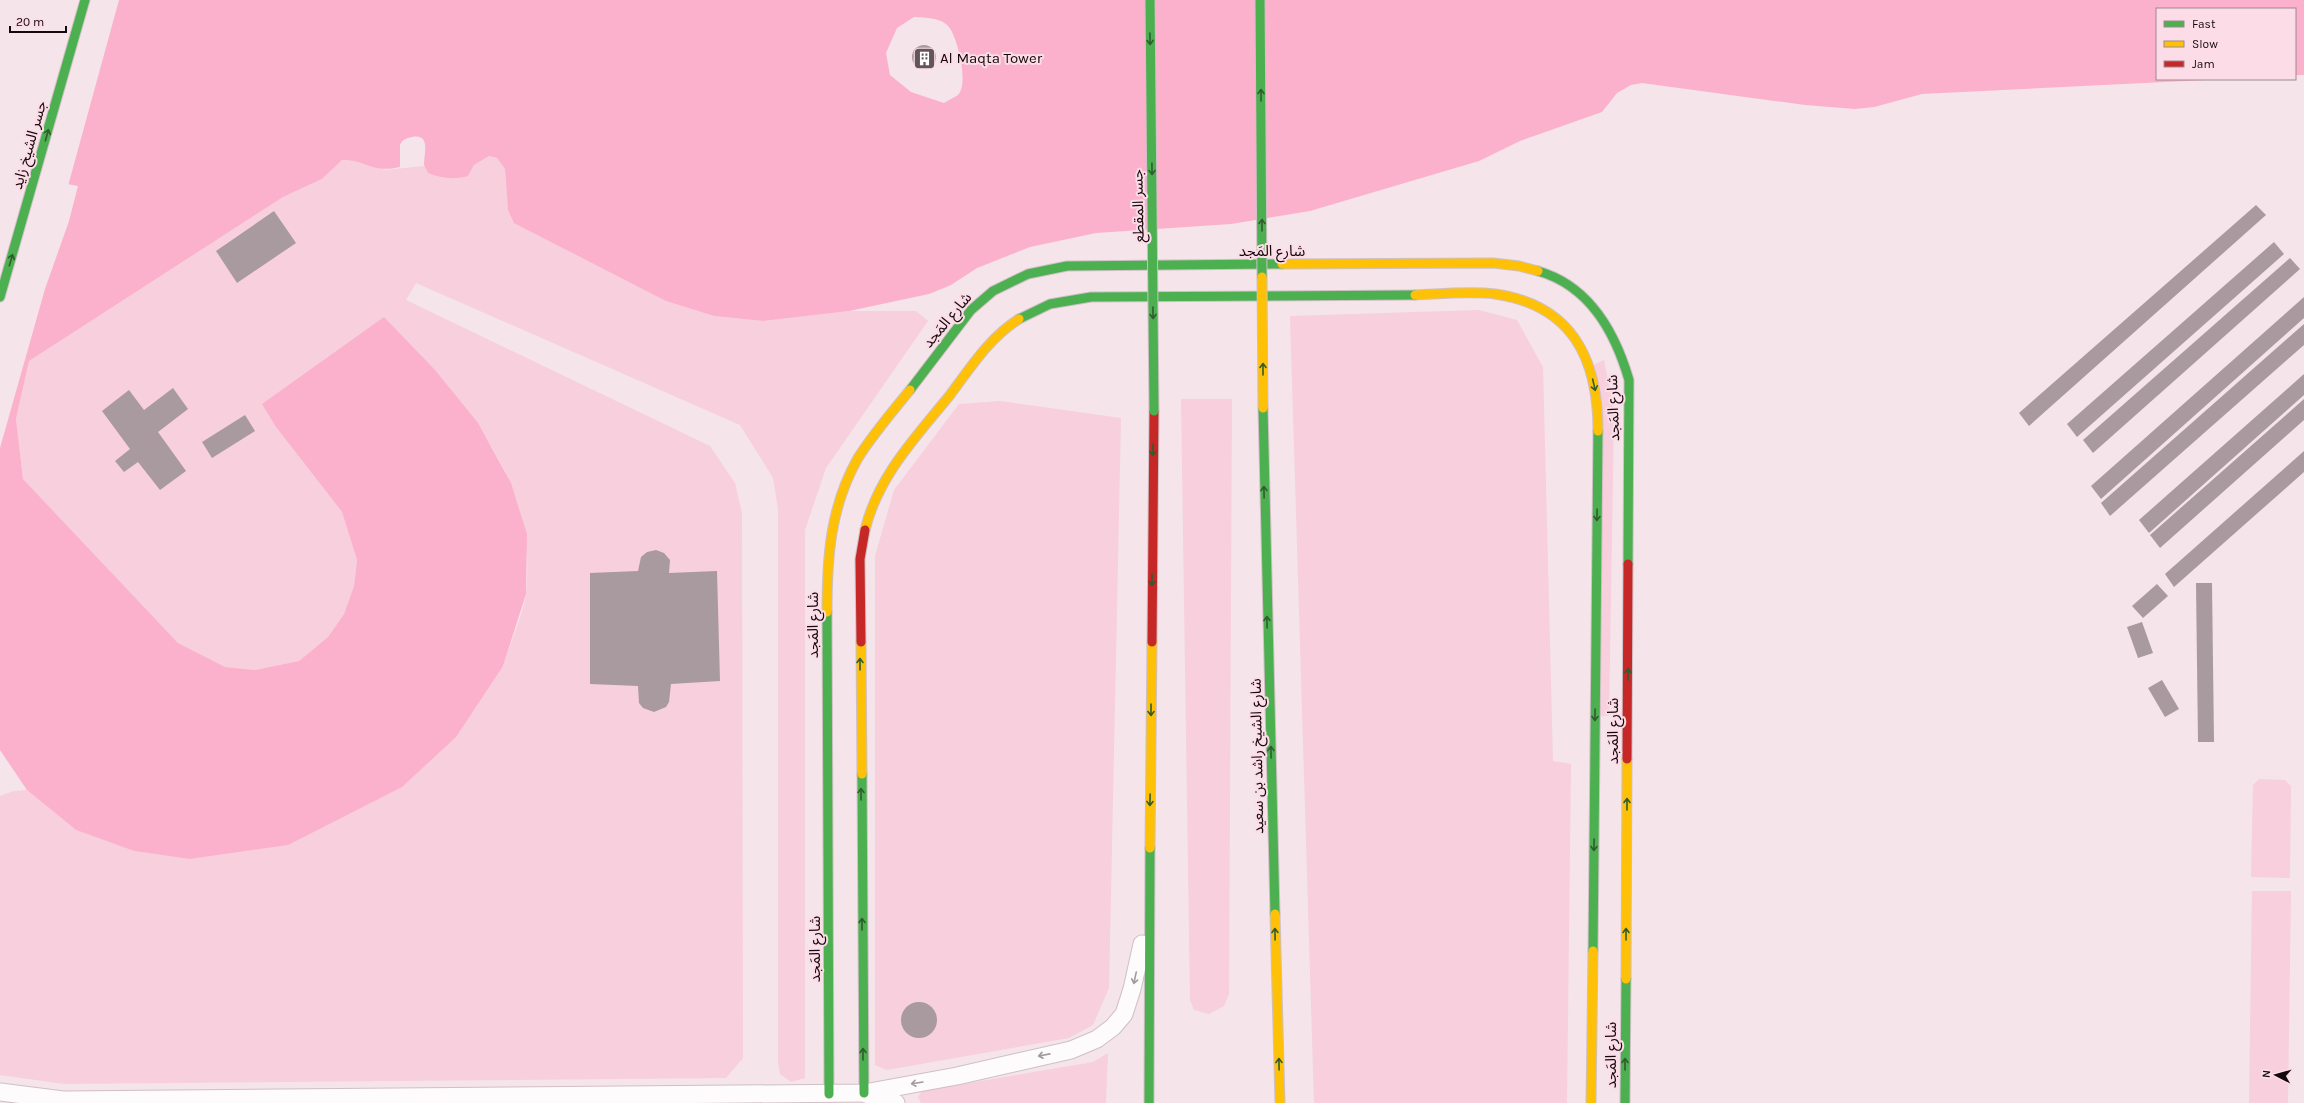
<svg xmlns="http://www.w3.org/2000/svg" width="2304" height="1103" viewBox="0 0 2304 1103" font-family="Karla,'Noto Sans Arabic',sans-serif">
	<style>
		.green { fill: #f7cfdd }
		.water { fill: #fbb1cb; fill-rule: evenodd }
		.pier { fill: #f5e4ea }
		.building { fill: #a99a9f }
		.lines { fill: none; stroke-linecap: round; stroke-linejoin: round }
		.street-casing { stroke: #cec0c4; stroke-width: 19 }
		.fast-casing { stroke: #cec0c4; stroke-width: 11 }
		.slow-casing { stroke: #cec0c4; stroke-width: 11 }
		.jam-casing { stroke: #cec0c4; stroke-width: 11 }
		.street { stroke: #fefbfc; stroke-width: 17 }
		.fast { stroke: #4caf50; stroke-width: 9 }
		.slow { stroke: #ffc107; stroke-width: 9 }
		.jam { stroke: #c62828; stroke-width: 9 }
		.fast-bridge-casing { stroke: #cec0c4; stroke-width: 11; stroke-linecap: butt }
		.slow-bridge-casing { stroke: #cec0c4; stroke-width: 11; stroke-linecap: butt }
		.fast-bridge { stroke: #4caf50; stroke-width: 9 }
		.slow-bridge { stroke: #ffc107; stroke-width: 9 }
		.oneway { stroke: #305c2e }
		.oneway2 { stroke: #a09a9c }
		.labels { text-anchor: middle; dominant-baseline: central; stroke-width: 4; stroke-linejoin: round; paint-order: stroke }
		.poi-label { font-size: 15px; fill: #14080c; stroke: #fcdde7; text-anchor: start }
		.street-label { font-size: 15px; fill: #14080c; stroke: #fcdde7 }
	</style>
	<rect width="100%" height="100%" fill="#f5e4ea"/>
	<g class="green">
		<path d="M489 156 497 158 505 169 508 210 666 301 714 316 763 321 849 311H916L928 321 826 468 805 530V1078L791 1082 780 1074 778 1062V509L773 478 740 425 416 283 406 300 710 446 735 483 742 513 743 1058 726 1078 64 1084 0 1075V796L14 791 27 790 76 830 134 851 189 859 503 666C509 646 524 612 526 593 539 474 458 397 384 317L276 427 342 512 357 560 354 586 344 614 328 637 299 661 255 670 224 667 178 643 23 479 16 419 29 361 283 197 322 179 342 160 350 159 385 170 424 166 428 173 468 176 474 165Z"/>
		<polygon points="1479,310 1517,320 1543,367 1553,761 1571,764 1567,1103 1314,1103 1290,316"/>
		<polygon points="1604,360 1614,411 1609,716 1597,716 1593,365"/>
		<polygon points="1181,399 1232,399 1229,994 1224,1006 1209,1014 1194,1010 1190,1000"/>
		<polygon points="1000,401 1121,418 1109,988 1093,1025 1069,1038 887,1070 875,1065 875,556 894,490 959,404"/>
		<polygon points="2259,779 2285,780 2291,786 2290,878 2251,877 2253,785"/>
		<polygon points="2252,891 2291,891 2288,1103 2249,1103"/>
		<polygon points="1108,1053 1106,1103 921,1103 918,1097 922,1091 1093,1062"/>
	</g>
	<path class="water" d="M0 0H2304V75H2295V9H2157V79H2226L1922 94 1874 107 1855 109 1805 105 1642 83 1631 85 1617 93 1602 112 1520 141 1479 161 1310 211 1231 224 1096 233 1030 247 977 268 951 285 929 294 849 311 763 321 714 316 666 301 514 223 508 210 505 169 497 158 489 156 474 165 468 176C454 180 441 178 428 173 427 170 424 167 424 164 424 154 431 133 412 137 406 138 402 140 400 145V167C371 174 366 159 342 160L322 179 283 197 29 361 16 419 23 479 178 643 225 667 255 670 299 661 328 637 344 614 354 586 357 560 342 512 276 427 262 404 384 317 435 370 478 423 511 483 527 534 526 594 503 666 456 737 402 787 288 845 189 859 134 851 76 830 27 790 0 750V448L45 289 69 221 78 186 0 171ZM914 17C925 18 941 17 949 27 958 39 969 84 958 95 954 98 948 100 944 103L911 92 890 75 886 53 897 28Z"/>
	<polygon class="pier" points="0,0 119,0 68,186 0,173"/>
	<g class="building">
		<circle cx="924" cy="57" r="12"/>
		<polygon points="2256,205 2266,215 2029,426 2019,413"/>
		<polygon points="274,211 296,243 237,283 216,251"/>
		<polygon points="2274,242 2284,254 2077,437 2067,424"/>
		<polygon points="2290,258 2300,269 2093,453 2083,440"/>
		<polygon points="2304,297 2304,318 2101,499 2091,486"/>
		<polygon points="2304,324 2304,345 2110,516 2101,503"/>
		<polygon points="2304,374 2304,395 2149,533 2139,520"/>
		<polygon points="173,388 188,409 158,432 186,471 160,490 138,462 124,472 115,461 130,449 102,411 129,390 144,410"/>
		<polygon points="2304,399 2304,420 2160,548 2150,535"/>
		<polygon points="245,415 255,431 212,458 202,442"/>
		<polygon points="2304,451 2304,472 2174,587 2165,574"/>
		<polygon points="656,550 664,553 670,560 669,573 717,571 720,681 671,684 669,702 666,707 654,712 643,708 639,703 638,686 590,684 590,573 638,571 641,557 647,552"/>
		<polygon points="2196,583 2212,583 2214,742 2198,742"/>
		<polygon points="2157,584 2168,596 2143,618 2132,606"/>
		<polygon points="2142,622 2153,653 2138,658 2127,627"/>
		<polygon points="2162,680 2179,709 2165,717 2148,688"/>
		<circle cx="919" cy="1020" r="18"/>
	</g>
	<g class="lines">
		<defs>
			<g id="street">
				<polyline points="0,1092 63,1100 864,1093 957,1076 1071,1050 1097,1039 1113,1027 1124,1014 1132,989 1142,944"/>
				<polyline points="866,1094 896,1103"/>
			</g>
			<g id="fast">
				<path d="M1538 271C1590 286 1615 332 1629 380L1628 564"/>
				<polyline points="0,297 85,0"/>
				<polyline points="1019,319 1050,304 1091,297 1415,295"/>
				<polyline points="910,390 971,310 993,291 1028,274 1067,266 1282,264"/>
				<polyline points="1263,408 1275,914"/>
				<polyline points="827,612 829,1094"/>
				<polyline points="862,774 864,1093"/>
				<polyline points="1593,951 1598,431"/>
				<polyline points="1149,1103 1150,848"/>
				<polyline points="1625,1103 1626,979"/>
			</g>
			<g id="slow">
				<polyline points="1282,264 1493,263 1519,266 1538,271"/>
				<path d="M1415 295C1441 294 1469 291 1495 294 1572 305 1598 358 1598 431"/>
				<path d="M865 530C878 476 916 437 950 395 971 367 989 338 1019 319"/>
				<path d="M827 612C827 558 830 507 858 458 873 434 892 412 910 390"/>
				<polyline points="861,642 862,774"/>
				<polyline points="1150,848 1152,642"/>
				<polyline points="1275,914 1280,1103"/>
				<polyline points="1626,979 1627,759"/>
				<polyline points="1591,1103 1593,951"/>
			</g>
			<g id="jam">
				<polyline points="861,642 860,559 865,530"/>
				<polyline points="1152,642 1154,411"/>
				<polyline points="1627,759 1628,564"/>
			</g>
		</defs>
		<use href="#street" class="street-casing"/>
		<use href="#fast" class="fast-casing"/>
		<use href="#slow" class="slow-casing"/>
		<use href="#jam" class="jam-casing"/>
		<use href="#street" class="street"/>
		<use href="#fast" class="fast"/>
		<use href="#slow" class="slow"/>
		<use href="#jam" class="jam"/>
		<defs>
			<g id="fast-bridge">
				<polyline points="1150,0 1154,411"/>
				<polyline points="1260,0 1262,277"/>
			</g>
			<polyline id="slow-bridge" points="1262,277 1263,408"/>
		</defs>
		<use href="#fast-bridge" class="fast-bridge-casing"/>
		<use href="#slow-bridge" class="slow-bridge-casing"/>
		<use href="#fast-bridge" class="fast-bridge"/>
		<use href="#slow-bridge" class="slow-bridge"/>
	</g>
	<defs><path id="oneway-shaft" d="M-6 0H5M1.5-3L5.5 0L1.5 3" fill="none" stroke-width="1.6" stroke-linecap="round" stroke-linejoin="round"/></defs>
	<g class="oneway">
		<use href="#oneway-shaft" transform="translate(1150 39) rotate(89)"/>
		<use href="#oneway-shaft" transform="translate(1261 95) rotate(-90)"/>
		<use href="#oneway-shaft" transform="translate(47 135) rotate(-74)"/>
		<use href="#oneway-shaft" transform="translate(1152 169) rotate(89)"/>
		<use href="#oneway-shaft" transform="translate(1262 225) rotate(-90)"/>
		<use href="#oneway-shaft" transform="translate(11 260) rotate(-74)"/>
		<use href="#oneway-shaft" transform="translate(1153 313) rotate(89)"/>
		<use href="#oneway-shaft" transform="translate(1263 369) rotate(-90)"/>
		<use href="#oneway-shaft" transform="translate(1594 385) rotate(77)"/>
		<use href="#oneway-shaft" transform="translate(1153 450) rotate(91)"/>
		<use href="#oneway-shaft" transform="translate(1264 492) rotate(-91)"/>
		<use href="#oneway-shaft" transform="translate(1597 515) rotate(91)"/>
		<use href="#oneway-shaft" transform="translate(1152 580) rotate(91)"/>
		<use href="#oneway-shaft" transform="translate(1267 622) rotate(-91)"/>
		<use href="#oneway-shaft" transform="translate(860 664) rotate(-90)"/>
		<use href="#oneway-shaft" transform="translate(1628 674) rotate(-90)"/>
		<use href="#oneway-shaft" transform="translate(1151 710) rotate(90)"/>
		<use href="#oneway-shaft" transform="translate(1595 715) rotate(91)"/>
		<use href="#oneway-shaft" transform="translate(1271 752) rotate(-91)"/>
		<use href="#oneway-shaft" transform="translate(861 794) rotate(-90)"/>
		<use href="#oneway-shaft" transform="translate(1150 800) rotate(91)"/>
		<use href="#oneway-shaft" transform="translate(1627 804) rotate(-90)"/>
		<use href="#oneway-shaft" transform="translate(1594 845) rotate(91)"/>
		<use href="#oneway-shaft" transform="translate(862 924) rotate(-90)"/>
		<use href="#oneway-shaft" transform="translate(1275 934) rotate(-91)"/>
		<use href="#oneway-shaft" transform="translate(1626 934) rotate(-90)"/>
		<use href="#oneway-shaft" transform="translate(863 1054) rotate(-90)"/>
		<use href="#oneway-shaft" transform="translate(1279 1064) rotate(-91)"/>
		<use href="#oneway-shaft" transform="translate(1625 1064) rotate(-90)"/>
	</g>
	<g class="oneway2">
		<use href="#oneway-shaft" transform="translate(1135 978) rotate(102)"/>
		<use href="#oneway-shaft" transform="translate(1044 1055) rotate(169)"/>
		<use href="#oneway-shaft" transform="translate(917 1083) rotate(171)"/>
	</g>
	<defs>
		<symbol id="building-square" viewBox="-11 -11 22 22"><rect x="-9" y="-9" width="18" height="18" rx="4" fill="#63555a" stroke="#fcdde7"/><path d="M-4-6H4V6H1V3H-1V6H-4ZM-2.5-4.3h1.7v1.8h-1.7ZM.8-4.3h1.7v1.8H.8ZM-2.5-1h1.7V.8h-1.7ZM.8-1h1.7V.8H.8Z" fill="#fff"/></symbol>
	</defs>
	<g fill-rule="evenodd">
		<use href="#building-square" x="912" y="46" width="25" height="25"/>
	</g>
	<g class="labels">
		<g class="poi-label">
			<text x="940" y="58">Al Maqta Tower</text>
		</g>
		<g class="street-label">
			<text transform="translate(29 145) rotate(-74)">جسر الشيخ زايد</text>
			<text transform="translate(1138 206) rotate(-91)">جسر المقطع</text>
			<text x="1272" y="251">شارع المَجد</text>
			<text transform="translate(947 320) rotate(-50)">شارع المَجد</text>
			<text transform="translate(1613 408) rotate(-92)">شارع المَجد</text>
			<text transform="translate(813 625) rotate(-90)">شارع المَجد</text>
			<text transform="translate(1613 731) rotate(-90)">شارع المَجد</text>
			<text transform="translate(1257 756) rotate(-91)">شارع الشيخ راشد بن سعيد</text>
			<text transform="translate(815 949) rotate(-90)">شارع المَجد</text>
			<text transform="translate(1611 1055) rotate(-90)">شارع المَجد</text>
		</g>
	</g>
	<rect x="2156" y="8" width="140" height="72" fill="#fcdde7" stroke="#9f888f"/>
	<rect x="2164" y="21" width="20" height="6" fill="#4caf50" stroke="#9f888f"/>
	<text x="2192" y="28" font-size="12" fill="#14080c">Fast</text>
	<rect x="2164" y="41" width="20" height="6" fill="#ffc107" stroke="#9f888f"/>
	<text x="2192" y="48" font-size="12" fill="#14080c">Slow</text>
	<rect x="2164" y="61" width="20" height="6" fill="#c62828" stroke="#9f888f"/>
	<text x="2192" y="68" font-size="12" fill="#14080c">Jam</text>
	<g transform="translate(2276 1075) rotate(276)" stroke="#fcdde7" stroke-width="3" paint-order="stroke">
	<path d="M0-3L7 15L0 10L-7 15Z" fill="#14080c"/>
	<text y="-6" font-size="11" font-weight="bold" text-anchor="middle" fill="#14080c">N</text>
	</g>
	<path d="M10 26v6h56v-6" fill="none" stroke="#14080c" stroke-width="2"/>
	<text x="16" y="26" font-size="12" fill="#14080c" stroke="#fcdde7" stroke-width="3" paint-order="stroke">20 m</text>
</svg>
